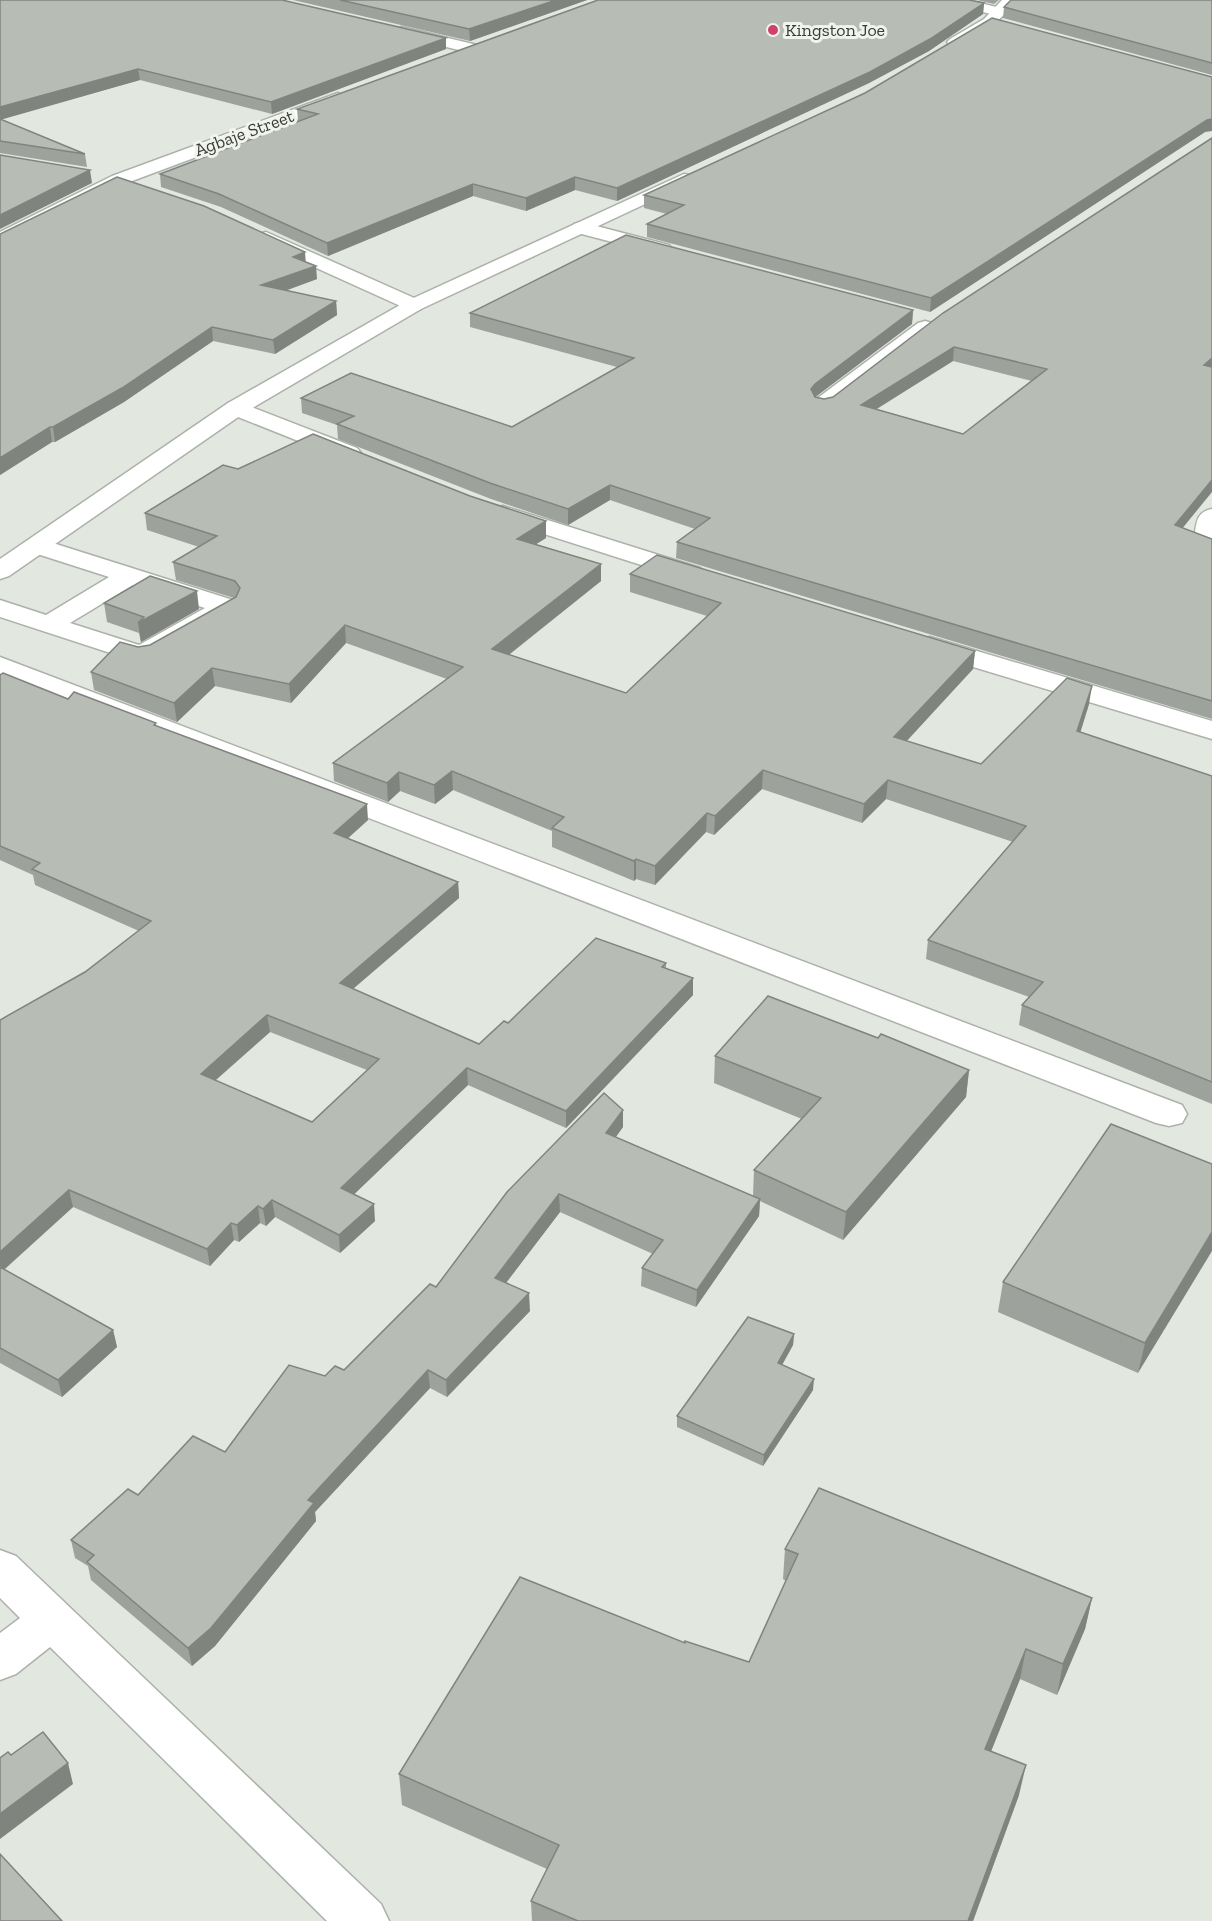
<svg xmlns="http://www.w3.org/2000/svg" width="1212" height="1921" viewBox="0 0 1212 1921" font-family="'Zilla Slab',serif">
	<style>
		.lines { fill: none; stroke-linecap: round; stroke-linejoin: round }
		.minor-casing { stroke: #acb1aa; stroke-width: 3 }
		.major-casing { stroke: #acb1aa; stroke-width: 3 }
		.minor { fill: #fff; fill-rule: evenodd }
		.major { fill: #fff; fill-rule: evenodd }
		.wall { fill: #9da29c; fill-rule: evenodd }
		.shaded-wall { fill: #80847f }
		.building { fill: #b7bcb5; stroke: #80847f; stroke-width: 1.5; fill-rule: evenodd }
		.poi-dot { fill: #d0426d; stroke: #f0f4ed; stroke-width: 2 }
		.labels { text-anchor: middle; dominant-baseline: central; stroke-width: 6; stroke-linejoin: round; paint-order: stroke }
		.far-poi-label { font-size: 18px; fill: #3b3d3a; stroke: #f0f4ed; text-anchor: start }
		.far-street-label { font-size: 18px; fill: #3b3d3a; stroke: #f0f4ed }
	</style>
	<rect width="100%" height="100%" fill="#e2e7df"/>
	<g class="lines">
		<defs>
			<g id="minor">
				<polygon points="941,0 967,0 1005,9 1007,12 1000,16 943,3"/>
				<polygon points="402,27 477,45 479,48 471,53 397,35 394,32 397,29"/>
				<polygon points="338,93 346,98 344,102 124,184 0,246 0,232 112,176"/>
				<polygon points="581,222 669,245 672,249 669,253 662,255 574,232 571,228 574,224"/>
				<polygon points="266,232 421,301 424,305 421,309 414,311 407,309 259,242 256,238 259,234"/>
				<polygon points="925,321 932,323 935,327 932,331 831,410 823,412 815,410 812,405 815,400 918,323"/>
				<polygon points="236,401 357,448 361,453 357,458 349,460 341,458 228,413 225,408 228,403"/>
				<polygon points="503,506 700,568 704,573 700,578 691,581 682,578 494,518 491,513 494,508"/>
				<path d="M1212 509V543L1203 541 1195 532C1197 519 1198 512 1212 509Z"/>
				<path d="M37 538 236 601 240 607 236 613 151 661 141 663 0 617V600L46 615 109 577 28 551 24 546 28 541ZM133 585 205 608 139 645 70 623Z"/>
				<polygon points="930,637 1212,721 1212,739 920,651 916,645 920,639"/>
				<polygon points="0,657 1182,1105 1187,1114 1182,1123 1169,1126 1156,1123 0,675"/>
				<polygon points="0,1550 16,1556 381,1904 389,1921 327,1921 50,1647 16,1674 0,1680 0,1633 20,1618 0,1598"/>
			</g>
			<g id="major">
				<path d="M1002 0H1017C1006 15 969 50 950 45L947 42 950 39 984 19Z"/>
				<polygon points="684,174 690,175 693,179 690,183 421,309 244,413 9,576 0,579 0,559 228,403 407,301"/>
			</g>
		</defs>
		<use href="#minor" class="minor-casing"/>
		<use href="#major" class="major-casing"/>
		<use href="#minor" class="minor"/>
		<use href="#major" class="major"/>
	</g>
	<g class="wall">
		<polygon points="0,0 446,49 272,114 140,80 1,119 85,154 87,167 0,153"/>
		<polygon points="293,0 587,0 470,41"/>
		<polygon points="977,0 999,0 994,4"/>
		<polygon points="1212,0 1212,75 1003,18 1004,7"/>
		<polygon points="984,3 983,14 929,51 869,83 617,201 575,190 526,211 473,196 328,256 221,207 161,187 160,174 300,121 298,121 297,109"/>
		<polygon points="1205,132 930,312 647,237 647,224 667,214 644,208 644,195"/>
		<path d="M1212 138 1182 528 1212 539V719L676 558 677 542 695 529 610 500 568 525 491 499 338 439 337 425 302 413 301 398 512 427 617 367 470 327V313L913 310 912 324 815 397 824 399 833 397ZM953 361 1032 381 963 434 877 409Z"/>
		<polygon points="0,234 306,262 317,279 285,291 336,301 337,315 275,354 213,341 124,402 55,442 52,442 0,475"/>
		<polygon points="238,469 470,496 546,521 546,538 536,544 601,564 601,581 509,655 626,693 707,616 630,592 630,574 975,651 973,669 906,741 981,764 1089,704 1080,732 1212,776 1212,1104 1019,1025 1022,1005 1029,997 926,959 928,940 1013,842 886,799 862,823 762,789 714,835 706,832 655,885 636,879 634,881 552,847 552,831 453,790 435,804 400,791 388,802 334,781 333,763 447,679 346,643 291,703 215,686 177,722 94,690 91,672 138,647 150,645 234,598 176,580 173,562 199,547 147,530 145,513"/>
		<polygon points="104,603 199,609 141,642 139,633 107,622"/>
		<path d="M0 675 68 699 156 723V726L368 820 348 838 458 882 459 898 353 989 479 1044 508 1023 666 963V968L693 995 566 1128 468 1085 354 1194 375 1221 340 1253 275 1217 266 1226 260 1223 239 1242 234 1240 210 1266 73 1207 4 1270 113 1330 117 1347 62 1397 0 1363V1020L85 972 139 931 35 885 33 875 0 860ZM270 1032 367 1070 312 1122 215 1081Z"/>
		<polygon points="878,1038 969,1070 966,1097 843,1240 760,1201 759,1216 696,1307 641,1286 642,1268 653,1254 560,1212 506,1283 530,1311 447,1397 430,1388 315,1512 316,1521 215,1646 192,1666 91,1580 88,1566 75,1558 71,1540 138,1495 225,1452 325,1376 344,1370 436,1287 623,1110 623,1127 616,1137 753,1196 754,1170 802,1119 714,1083 715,1056"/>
		<polygon points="1212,1164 1138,1373 998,1312 1003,1282"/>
		<polygon points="794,1334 793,1345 782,1365 813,1390 763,1466 677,1427 677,1416"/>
		<polygon points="785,1549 1092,1598 1085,1629 1057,1695 1020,1679 991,1751 1019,1795 973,1921 532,1921 531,1901 547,1869 402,1805 399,1774 685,1643 749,1662 786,1581 783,1579"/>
	</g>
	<g class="shaded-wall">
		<polygon points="556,0 587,0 470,41 469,29"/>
		<polygon points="984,3 983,14 929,51 869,83 617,201 617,188"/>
		<polygon points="446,38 446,49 272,114 271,102"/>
		<polygon points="138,69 140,80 0,120 0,107"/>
		<polygon points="1212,119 1212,131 1205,132 930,312 931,298 1207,120"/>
		<polygon points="90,170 92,183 0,229 0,215"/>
		<polygon points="575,177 575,190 526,211 526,198"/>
		<polygon points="473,184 473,196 328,256 327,243"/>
		<polygon points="305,252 306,265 293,257"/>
		<polygon points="316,266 317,279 262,299 261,285"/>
		<polygon points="336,301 337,315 275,354 273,340"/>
		<polygon points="913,310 912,324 814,398 811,389 815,384"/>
		<polygon points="212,327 213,341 124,402 55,442 53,427"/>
		<polygon points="954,347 953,361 860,419 861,405"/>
		<polygon points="1212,358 1212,371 1204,365"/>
		<polygon points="50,427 52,442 0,475 0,458"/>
		<polygon points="1212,480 1212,492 1172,541 1175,525"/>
		<polygon points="610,485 610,500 568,525 568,509"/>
		<polygon points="546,521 546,538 517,556 517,539"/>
		<polygon points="601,564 601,581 493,667 492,649"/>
		<polygon points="197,591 199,609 141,642 138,623"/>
		<polygon points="345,625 346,643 291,703 289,684"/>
		<polygon points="975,651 973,669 893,756 894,737"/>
		<polygon points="212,668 215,686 177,722 174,703"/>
		<polygon points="1092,686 1089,704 1075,750 1077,731"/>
		<polygon points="763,770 762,789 714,835 715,816"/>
		<polygon points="452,771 453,790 435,804 434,785"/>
		<polygon points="399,772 400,791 388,802 387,783"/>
		<polygon points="888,780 886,799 862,823 864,804"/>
		<polygon points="367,804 368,820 336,849 334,833"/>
		<polygon points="707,813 706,832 655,885 655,866"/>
		<polygon points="636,859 636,879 634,881 634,861"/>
		<polygon points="458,882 459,898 341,999 340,983"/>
		<polygon points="693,978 693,995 566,1128 566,1111"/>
		<polygon points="267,1015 270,1032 203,1091 201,1074"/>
		<polygon points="467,1068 468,1085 343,1205 341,1188"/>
		<polygon points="969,1070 966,1097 843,1240 846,1212"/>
		<polygon points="623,1110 623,1127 606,1150 606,1133"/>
		<polygon points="69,1190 73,1207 0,1273 0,1252"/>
		<polygon points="559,1194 560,1212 496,1296 495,1278"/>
		<polygon points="760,1199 759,1216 696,1307 697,1290"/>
		<polygon points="272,1200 275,1217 266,1226 263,1209"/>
		<polygon points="374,1204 375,1221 340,1253 339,1235"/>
		<polygon points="258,1206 260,1223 239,1242 237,1225"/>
		<polygon points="231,1223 234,1240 210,1266 207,1249"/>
		<polygon points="1212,1232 1212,1251 1138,1373 1145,1343"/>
		<polygon points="529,1293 530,1311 447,1397 446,1380"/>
		<polygon points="113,1330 117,1347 62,1397 58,1380"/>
		<polygon points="794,1334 793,1345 777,1374 778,1363"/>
		<polygon points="428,1370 430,1388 315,1512 316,1521 215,1646 192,1666 188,1648 308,1500"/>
		<polygon points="814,1379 813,1390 763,1466 764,1455"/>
		<polygon points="1092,1598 1085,1629 1057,1695 1063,1664"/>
		<polygon points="1026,1649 1020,1679 980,1779 985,1749"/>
		<polygon points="68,1763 73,1784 0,1839 0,1814"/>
		<polygon points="1026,1765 1019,1795 973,1921 968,1921"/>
	</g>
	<g class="building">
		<polygon points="0,0 282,0 446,38 271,102 138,69 0,107"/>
		<polygon points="340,0 556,0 469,29"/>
		<polygon points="598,0 969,0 984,3 930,39 870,72 617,188 575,177 526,198 473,184 327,243 219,194 160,174 318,114 297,109"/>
		<polygon points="1011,0 1212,0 1212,63 1004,7"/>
		<polygon points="992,18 1212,77 1212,119 1207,120 931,298 647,224 684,205 644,195 865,93"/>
		<polygon points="0,119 85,154 0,141"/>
		<path d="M1212 138V358L1204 365 1212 367V480L1175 525 1212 539V701L677 542 710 518 610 485 568 509 490 483 337 424 354 416 301 398 351 373 512 427 634 358 470 313 626 235 913 310 815 384 811 389 815 397 824 399 833 397 943 313ZM954 347 1047 369 963 434 861 405Z"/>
		<polygon points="0,155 90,170 0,215"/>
		<polygon points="117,177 204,206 305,252 293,257 316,266 261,285 336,301 273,340 212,327 122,388 53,427 50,427 0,458 0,234"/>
		<polygon points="313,434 470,496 546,521 517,539 601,564 492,649 626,693 721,603 630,574 657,555 975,651 894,737 981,764 1067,678 1092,686 1077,731 1212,776 1212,1082 1022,1005 1043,982 928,940 1026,826 888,780 864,804 763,770 715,816 707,813 655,866 636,859 634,861 552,828 564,817 452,771 434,785 399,772 387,783 333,763 463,667 345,625 289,684 212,668 174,703 91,672 120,642 138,647 150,645 236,597 240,588 235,581 173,562 217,536 145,513 223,465 238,469"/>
		<polygon points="150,576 197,591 138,623 144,617 104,603"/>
		<path d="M3 673 68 699 74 692 156 723 154 725 367 804 334 833 458 882 340 983 479 1044 504 1021 508 1023 596 938 666 963 662 967 693 978 566 1111 467 1068 341 1188 374 1204 339 1235 272 1200 263 1209 258 1206 237 1225 231 1223 207 1249 69 1190 0 1252V1020L85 972 151 921 32 869 40 863 0 846V675ZM267 1015 379 1059 312 1122 201 1074Z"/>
		<polygon points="768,996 878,1038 881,1034 969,1070 846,1212 754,1170 821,1098 715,1056"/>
		<polygon points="604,1093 623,1110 606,1133 760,1199 697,1290 642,1268 663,1240 559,1194 495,1278 529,1293 446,1380 428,1370 308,1500 314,1503 211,1628 188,1648 87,1562 94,1555 71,1540 128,1489 138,1495 193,1436 225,1452 289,1365 325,1376 335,1366 344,1370 430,1284 436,1287 507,1192"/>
		<polygon points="1111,1124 1212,1164 1212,1232 1145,1343 1003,1282"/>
		<polygon points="0,1267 113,1330 58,1380 0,1348"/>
		<polygon points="748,1317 794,1334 778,1363 814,1379 764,1455 677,1416"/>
		<polygon points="819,1488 1092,1598 1063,1664 1026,1649 985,1749 1026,1765 968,1921 578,1921 531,1901 559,1845 399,1774 520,1577 685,1643 685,1641 749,1662 798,1554 785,1549"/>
		<polygon points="43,1732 68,1763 0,1814 0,1758 8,1752 11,1755"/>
		<polygon points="0,1854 62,1921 0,1921"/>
	</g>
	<circle class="poi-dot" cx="773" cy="30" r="6"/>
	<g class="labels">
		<g class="far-poi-label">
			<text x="785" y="30">Kingston Joe</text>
		</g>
		<g class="far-street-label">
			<text transform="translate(244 133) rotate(-20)">Agbaje Street</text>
		</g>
	</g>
</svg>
